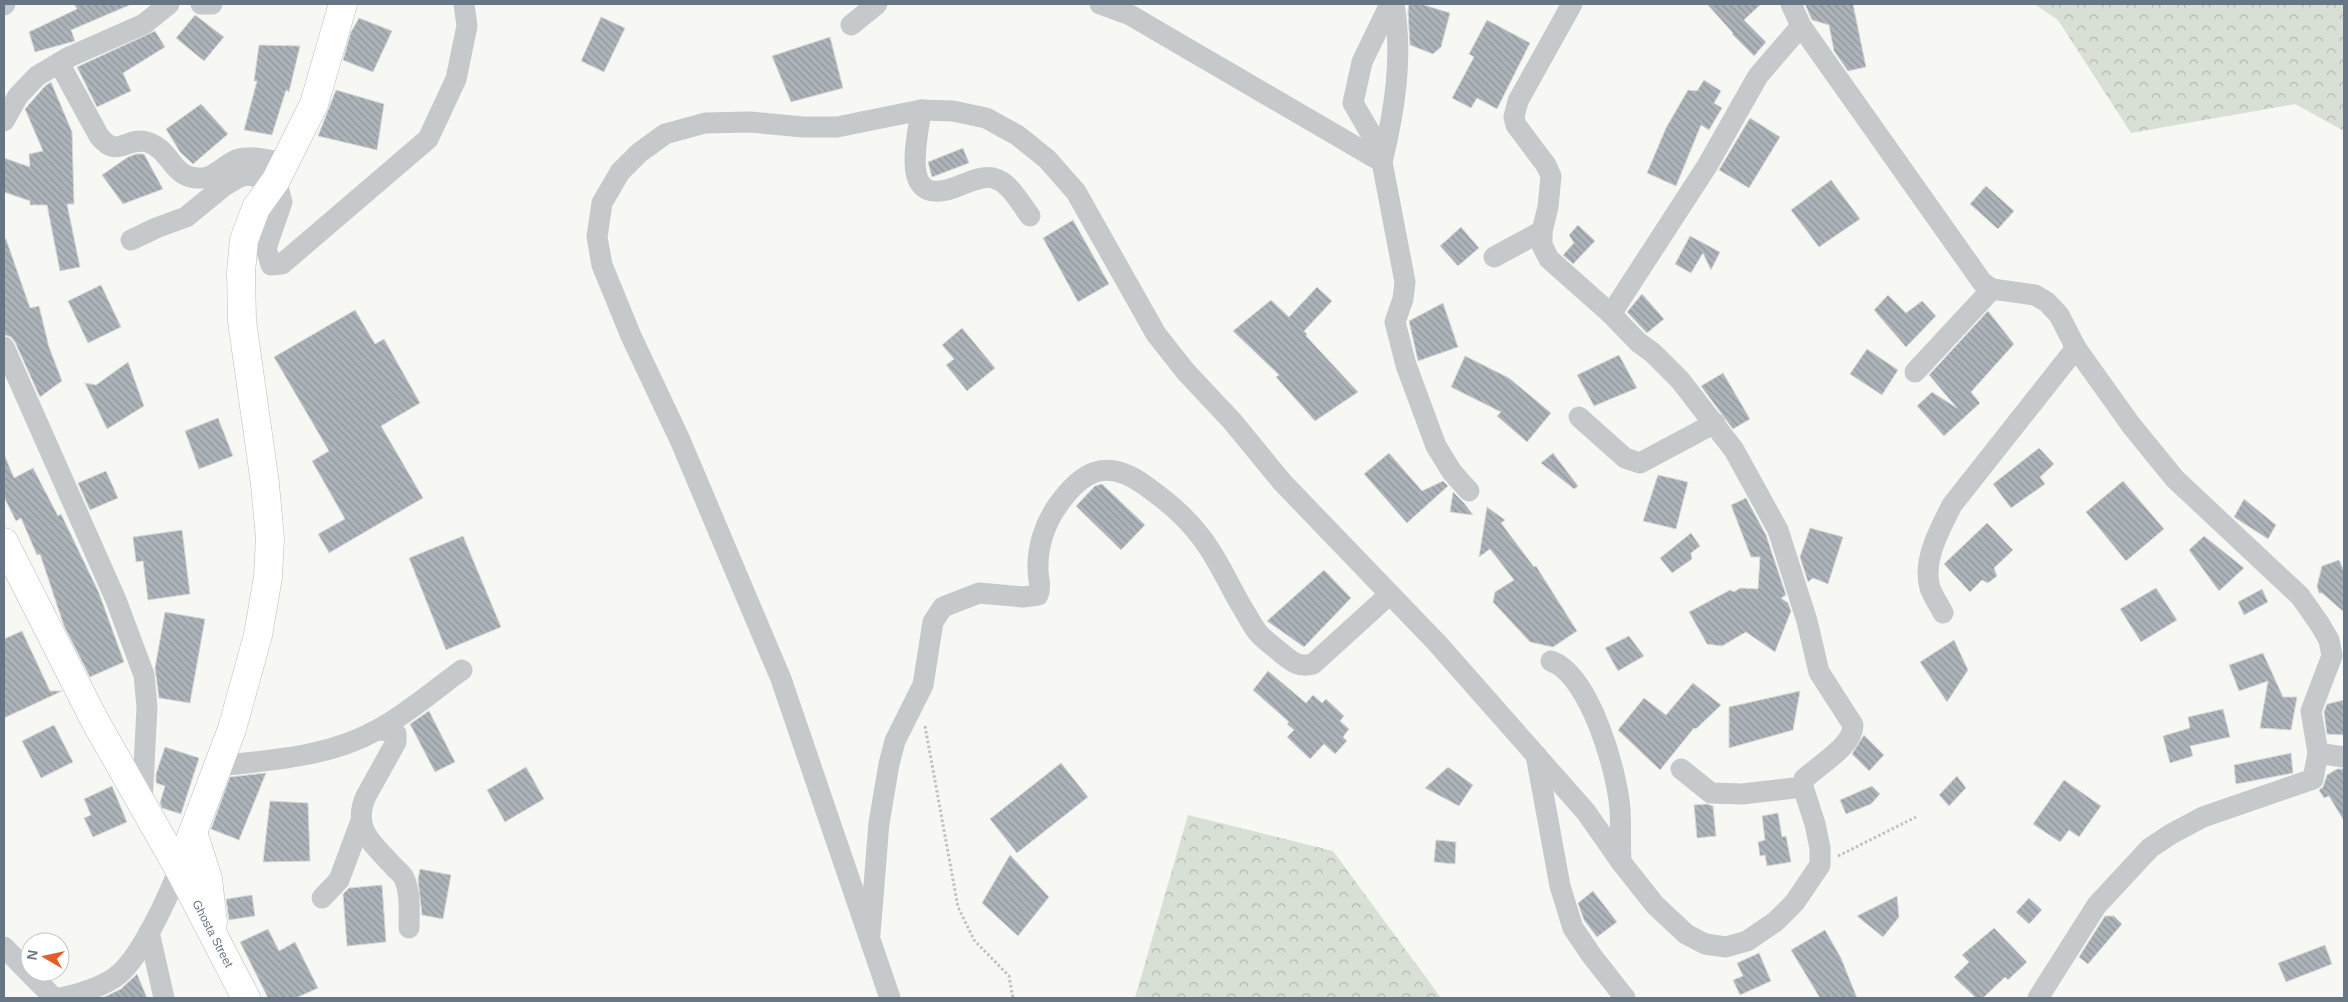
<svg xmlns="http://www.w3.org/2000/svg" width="2348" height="1002" viewBox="0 0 2348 1002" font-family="Arial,sans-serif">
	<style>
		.forest { fill: url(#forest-crowns) }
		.building { fill: url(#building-back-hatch); stroke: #d9d9d7 }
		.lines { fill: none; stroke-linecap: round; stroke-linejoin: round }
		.major-casing { stroke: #b8bcc0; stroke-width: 29 }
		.path { stroke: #bfc1c3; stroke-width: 3; stroke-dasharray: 2.5 2.5; stroke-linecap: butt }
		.minor { stroke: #c5c9cc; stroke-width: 21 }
		.major { stroke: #fff; stroke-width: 28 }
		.labels { text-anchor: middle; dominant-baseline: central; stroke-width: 5; stroke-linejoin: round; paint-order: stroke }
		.street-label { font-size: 12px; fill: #667685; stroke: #fff }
	</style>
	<defs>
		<pattern id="forest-crowns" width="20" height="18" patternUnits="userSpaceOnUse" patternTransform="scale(1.25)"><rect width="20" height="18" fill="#d8dfd5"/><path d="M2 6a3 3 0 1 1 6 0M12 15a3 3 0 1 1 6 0" fill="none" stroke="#b3b9b2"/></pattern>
		<pattern id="building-back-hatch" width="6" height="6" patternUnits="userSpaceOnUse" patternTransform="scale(1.25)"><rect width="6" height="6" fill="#acb3b9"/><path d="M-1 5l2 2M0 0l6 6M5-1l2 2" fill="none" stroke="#90969c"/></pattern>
	</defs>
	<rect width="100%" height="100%" fill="#f7f7f4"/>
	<g class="forest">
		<polygon points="2034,4 2344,4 2344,131 2295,104 2131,133 2058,20"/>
		<polygon points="1188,815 1333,851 1441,998 1135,998"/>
	</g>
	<g class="building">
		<polygon points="74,4 132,4 71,30 75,41 35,52 29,32 77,9"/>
		<polygon points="1409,4 1421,4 1450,13 1441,47 1433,54 1410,45 1408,11"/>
		<polygon points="1707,4 1761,4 1744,20 1766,42 1754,56 1732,34 1733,33"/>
		<polygon points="1805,4 1853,4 1866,67 1848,71 1834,51 1829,25 1812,20"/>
		<polygon points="195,15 224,37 204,61 176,38"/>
		<polygon points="601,17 625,28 604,72 581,61"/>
		<polygon points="359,18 392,31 373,72 343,60 351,32"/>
		<polygon points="1487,20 1530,43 1497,109 1477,98 1471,108 1452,98 1474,57 1469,54"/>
		<polygon points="155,31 165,47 123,73 131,91 97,107 77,67"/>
		<polygon points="830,37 843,88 791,102 772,56"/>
		<polygon points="259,45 300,46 289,92 286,90 272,135 244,130 257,81 254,81"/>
		<polygon points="1704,80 1721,91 1714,103 1722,108 1709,130 1701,125 1676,186 1647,173 1666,128 1688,90 1697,91"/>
		<polygon points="51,82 72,132 74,204 67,204 80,267 60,271 47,205 30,205 30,201 4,192 4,158 30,167 29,154 43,151 25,109 45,86"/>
		<polygon points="336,90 384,104 377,150 318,136"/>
		<polygon points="201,104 228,134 193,164 180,152 166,129"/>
		<polygon points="1750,118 1780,137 1749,188 1719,170"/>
		<polygon points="963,148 969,163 932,177 928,162"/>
		<polygon points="136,154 144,154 163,189 123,204 102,175 128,157"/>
		<polygon points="1831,180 1860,219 1819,247 1791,210"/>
		<polygon points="1986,186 2014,211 1998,229 1970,204"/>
		<polygon points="1073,220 1109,284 1078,302 1043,238"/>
		<polygon points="1578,225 1595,241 1573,264 1563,255 1574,243 1569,235"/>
		<polygon points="1461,227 1479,248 1458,266 1440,246"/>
		<polygon points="1690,236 1720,252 1711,270 1703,253 1691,273 1675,264"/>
		<polygon points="4,239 6,239 30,308 39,306 49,347 62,381 40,397 15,342 11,337 5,335 4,331"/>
		<polygon points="101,285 121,327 88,343 68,301"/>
		<polygon points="1317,287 1332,301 1304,331 1307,334 1306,336 1358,392 1315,421 1276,377 1279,375 1233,331 1271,300 1289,317"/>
		<polygon points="1642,294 1664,319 1647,333 1627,312"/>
		<polygon points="1888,295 1906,313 1922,301 1936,316 1906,347 1874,310"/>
		<polygon points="1443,303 1458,347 1418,361 1409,321"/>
		<polygon points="355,310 375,344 384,339 420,403 381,426 423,498 329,553 318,534 345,519 312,461 329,451 274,357"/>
		<polygon points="1988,311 2014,344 1971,392 1980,403 1944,436 1917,406 1932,392 1957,408 1929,375"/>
		<polygon points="962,328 995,368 967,391 946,365 954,359 942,345"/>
		<polygon points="1867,349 1898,370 1882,395 1850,374"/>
		<polygon points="1619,355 1637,388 1594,406 1577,375"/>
		<polygon points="1465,356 1509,378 1551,413 1527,442 1497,416 1501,412 1451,387"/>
		<polygon points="128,362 144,406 107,429 85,383 96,385"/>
		<polygon points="1723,373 1750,419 1733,429 1701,386"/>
		<polygon points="218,418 233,456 199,469 185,431"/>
		<polygon points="2039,448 2054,464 2040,477 2045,484 2011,508 1993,484"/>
		<polygon points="1389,453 1422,491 1443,481 1448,486 1407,523 1364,474"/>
		<polygon points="1553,453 1578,486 1574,489 1541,463"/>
		<polygon points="4,454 14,478 33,468 58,516 61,514 99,593 124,662 90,677 64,626 40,554 37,555 21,518 16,521 4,497"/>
		<polygon points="106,471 118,498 90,510 78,483"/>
		<polygon points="1658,475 1688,482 1676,529 1643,521"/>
		<polygon points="2123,481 2164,529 2126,561 2086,512"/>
		<polygon points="1102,484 1145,525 1121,550 1076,506 1095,486"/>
		<polygon points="1453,492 1464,503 1473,515 1450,512"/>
		<polygon points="1746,498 1766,535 1786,595 1781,598 1788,603 1791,611 1775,652 1746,632 1722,646 1707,644 1689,612 1730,590 1734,592 1740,588 1758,589 1760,557 1751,557 1731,505"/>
		<polygon points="2244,499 2276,525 2268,539 2234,517"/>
		<polygon points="1487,507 1505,520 1501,523 1534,567 1536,566 1577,631 1553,647 1530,642 1493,602 1495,592 1514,580 1490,549 1479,557"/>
		<polygon points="1987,523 2013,550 1994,568 1997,576 1988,583 1982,580 1970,592 1944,564"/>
		<polygon points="1810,528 1843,537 1828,584 1813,578 1808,582 1800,557"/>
		<polygon points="182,530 190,594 148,600 143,561 136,562 133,537"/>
		<polygon points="1691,533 1700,546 1691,553 1692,559 1672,573 1660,558"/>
		<polygon points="463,536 501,627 446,650 409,558"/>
		<polygon points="2204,536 2244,568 2219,591 2189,550"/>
		<polygon points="2339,560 2344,571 2344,612 2322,593 2319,593 2317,586 2322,566"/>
		<polygon points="1324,570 1351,598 1304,647 1267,621"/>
		<polygon points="2156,588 2177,620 2141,642 2120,609"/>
		<polygon points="2262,589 2268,602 2244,615 2238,602"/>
		<polygon points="165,612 205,619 190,703 159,698 155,668"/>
		<polygon points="22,631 50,691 62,691 4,718 4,639"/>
		<polygon points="1629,636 1644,656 1618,671 1605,648"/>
		<polygon points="1954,640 1968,670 1947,702 1920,662"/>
		<polygon points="2263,653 2283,697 2297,697 2291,730 2260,728 2268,681 2239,691 2229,665"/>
		<polygon points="1268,671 1306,703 1313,695 1322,703 1326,699 1344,716 1340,721 1349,729 1343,737 1347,741 1335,754 1324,744 1310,759 1287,737 1294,730 1287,724 1289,722 1253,690"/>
		<polygon points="1693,683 1721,705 1696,729 1694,728 1660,770 1618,730 1644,698 1666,715"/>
		<polygon points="1800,691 1793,730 1729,748 1729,707"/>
		<polygon points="2344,700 2344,735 2327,734 2324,712 2327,704"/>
		<polygon points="2223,709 2230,737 2190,746 2193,756 2170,763 2163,736 2190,728 2188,717"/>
		<polygon points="429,711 455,762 435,772 410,724"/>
		<polygon points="54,725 73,762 41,778 22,741"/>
		<polygon points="1864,735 1884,755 1869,771 1852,754"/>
		<polygon points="165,747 199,758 181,814 162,808 160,803 165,786 156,783 156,774"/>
		<polygon points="2291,753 2293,773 2236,784 2234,765"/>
		<polygon points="1061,763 1088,797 1017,853 990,819"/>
		<polygon points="526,767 544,799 505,822 487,790"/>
		<polygon points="1448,767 1473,785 1459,806 1425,788"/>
		<polygon points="2337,769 2344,769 2344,821 2329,796 2324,798 2319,790 2323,787 2327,775"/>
		<polygon points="266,773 239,840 211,829 230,777"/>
		<polygon points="1957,776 1966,788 1949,806 1939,795"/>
		<polygon points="2064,780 2101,806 2079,837 2069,830 2060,842 2033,824"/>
		<polygon points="112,786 127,822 93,837 84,818 91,815 84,799"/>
		<polygon points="1872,786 1880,794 1871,804 1846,814 1840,800"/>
		<polygon points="270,801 308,803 310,861 263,862"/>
		<polygon points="1707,804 1713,806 1716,836 1697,838 1694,805"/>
		<polygon points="1778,813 1782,837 1786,836 1791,862 1767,866 1765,855 1760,856 1758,842 1765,840 1762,816"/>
		<polygon points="1436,840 1456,842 1455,864 1434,862"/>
		<polygon points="1010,855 1049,897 1018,936 982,903"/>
		<polygon points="420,869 451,875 443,919 422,915 418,880"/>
		<polygon points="382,885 386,942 347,946 343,894 349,888"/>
		<polygon points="1593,891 1617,922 1597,937 1584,920 1578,903"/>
		<polygon points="252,895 255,916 229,920 226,899"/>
		<polygon points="1897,896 1899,917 1883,937 1857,916"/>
		<polygon points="2029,898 2042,910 2029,924 2016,912"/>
		<polygon points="2105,916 2114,916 2122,924 2088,964 2079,957"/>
		<polygon points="1994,928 2027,962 2008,980 2005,977 1983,998 1976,998 1954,977 1969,962 1962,955"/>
		<polygon points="268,929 279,951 295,942 318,988 296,998 268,998 240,942"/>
		<polygon points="1825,930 1841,958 1857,998 1820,998 1791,950"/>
		<polygon points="2325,945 2332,964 2286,982 2278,963"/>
		<polygon points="1759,953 1771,981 1740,995 1733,980 1743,976 1737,963"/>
		<polygon points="137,974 147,998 102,998 121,989"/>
	</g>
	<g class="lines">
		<defs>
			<g id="major">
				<path id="s1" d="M4 542 95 721 179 869 246 998"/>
				<polyline points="193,832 208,879 213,922"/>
				<polyline points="179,869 232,729 258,635 268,577 270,538 265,484 242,321 241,272 244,240 256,208 276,180 314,104 343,4"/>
			</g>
		</defs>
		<use href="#major" class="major-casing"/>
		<g class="path">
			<polyline points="925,726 958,907 974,940 1009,976 1013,998"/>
			<polyline points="1838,856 1916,817"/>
		</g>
		<g class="minor">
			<polyline points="201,4 212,4"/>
			<path d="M1100 4 1130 15 1382 162C1395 109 1403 57 1394 4"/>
			<polyline points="1390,4 1362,62 1353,103 1371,134 1382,162 1405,282 1403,299 1395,322 1406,365 1436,446 1452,472 1469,491"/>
			<polyline points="1791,4 1801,26 1982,282 1992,289 2035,295 2047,302 2059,315 2076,348 2131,425 2175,479 2300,596 2319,623 2329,640 2332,656 2311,711 2318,753 2313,779 2203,817 2171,834 2150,848 2097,905 2038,998"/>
			<polyline points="4,5 5,4"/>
			<polyline points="851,25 877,4"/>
			<path d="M59 63 99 136C118 160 126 136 147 142 173 150 171 180 202 178 215 178 227 162 239 159 254 155 270 161 285 163"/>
			<path d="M921 110C918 138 898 207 953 188 966 184 980 175 993 178 1010 182 1020 203 1030 216"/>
			<polyline points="4,121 18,96 37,76 69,57 144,24 169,4"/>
			<polyline points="131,240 156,228 186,217 224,186 239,177 247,175 276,180 282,202 266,248 271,265 282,264 428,139 456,79 467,26 464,4"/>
			<polyline points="1494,257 1542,231"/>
			<polyline points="1611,314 1707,166 1758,76 1801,26"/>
			<polyline points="4,347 116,600 144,675 147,707 142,804"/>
			<polyline points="1915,372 1992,289"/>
			<polyline points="1579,417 1625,458 1640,463 1715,423"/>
			<path d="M1943 613C1939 605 1933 596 1930 588 1922 560 1940 529 1952 505L2076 348"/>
			<path d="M1551 661C1590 675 1617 771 1620 809 1621 826 1620 845 1621 862"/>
			<path d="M378 730 391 731 396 734V742L365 798C352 831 375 845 394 867 397 870 402 874 404 878 411 893 409 913 409 928"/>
			<polyline points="2318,753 2344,757"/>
			<polyline points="1536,755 1560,886 1573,928 1592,956 1625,998"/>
			<path d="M218 766C272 760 329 757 377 730 407 714 434 690 462 670"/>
			<polyline points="1681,769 1711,793 1742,794 1803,787"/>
			<polyline points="322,898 339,880 361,821"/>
			<polyline points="149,932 164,998"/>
			<path d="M870 934 879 823 889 764 895 741 923 685 933 622 943 607 979 593 1023 597 1038 595C1042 585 1038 580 1038 570 1037 547 1045 523 1058 505 1082 471 1106 458 1143 484 1167 501 1183 514 1201 537 1219 560 1230 588 1245 612 1250 620 1254 629 1260 635 1266 641 1273 646 1280 652 1291 661 1298 668 1313 664L1390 594"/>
			<polyline points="4,947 54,998"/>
			<path d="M60 998C79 994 97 989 114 978 139 962 168 897 179 869"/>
			<path d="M890 998 781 679 680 440 631 336 602 265 597 237 602 203 620 172 639 153 665 134 705 123 750 122 803 127H837L921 110 953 111 986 118 1017 135 1047 159 1076 192 1156 334 1186 372 1232 421 1283 483 1437 643 1586 812 1621 862 1655 905 1686 934 1705 944 1726 947 1747 941 1775 922 1795 902 1820 865V848L1815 824 1803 787 1804 779C1820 764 1853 746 1853 725L1819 672 1807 621 1778 530 1734 450 1680 380 1653 353 1638 342 1611 314 1549 259 1542 245V231L1548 207 1551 176 1546 165 1516 125 1514 117 1518 101 1572 4"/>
		</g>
		<use href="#major" class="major"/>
	</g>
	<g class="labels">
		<g class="street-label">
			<text stroke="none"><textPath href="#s1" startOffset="444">Ghosta Street</textPath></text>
		</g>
	</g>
	<rect width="2348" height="1002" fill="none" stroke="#667685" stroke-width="10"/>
	<g transform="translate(45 957) rotate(279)"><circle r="24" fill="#ffffff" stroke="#c2c8ce"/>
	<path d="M0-4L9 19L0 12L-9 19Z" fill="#e45c27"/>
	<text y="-8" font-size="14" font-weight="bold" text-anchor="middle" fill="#667685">N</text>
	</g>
</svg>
